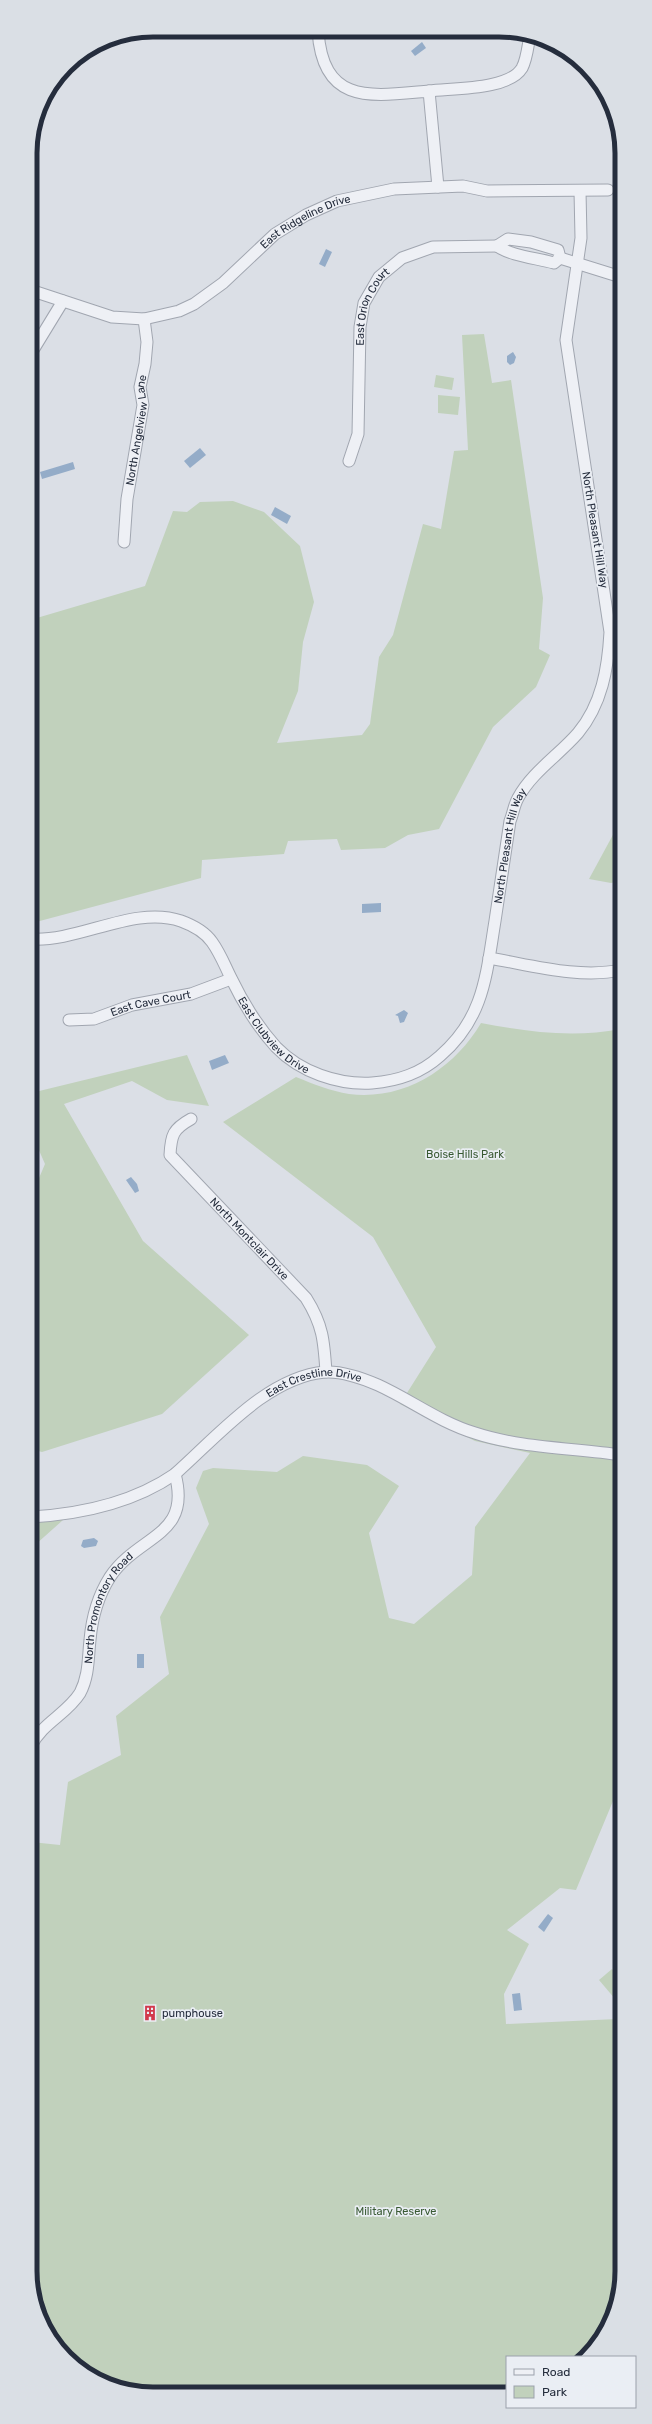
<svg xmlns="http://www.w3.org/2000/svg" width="652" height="2424" viewBox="0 0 652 2424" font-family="Rubik,sans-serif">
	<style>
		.green { fill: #c1d1bc }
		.water { fill: #94acc8 }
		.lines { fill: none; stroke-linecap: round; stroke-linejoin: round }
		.minor-casing { stroke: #a1a6b0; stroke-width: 13 }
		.minor { stroke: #eef0f5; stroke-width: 11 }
		.labels { text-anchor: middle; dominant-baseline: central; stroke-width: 3.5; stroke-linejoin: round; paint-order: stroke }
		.street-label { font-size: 11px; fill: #252d3d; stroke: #eaeef4 }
		.park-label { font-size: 11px; fill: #385932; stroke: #eaeef4 }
		.poi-label { font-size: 11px; fill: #252d3d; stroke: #eaeef4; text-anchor: start }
		.rim { fill: none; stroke: #252d3d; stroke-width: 5 }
	</style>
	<rect width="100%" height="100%" fill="#dbdfe6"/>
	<g class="green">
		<polygon points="484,334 492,383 511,380 543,598 539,649 550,655 536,687 493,727 439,829 408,835 385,848 341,850 337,839 288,841 284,854 202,860 201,878 36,922 31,921 30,620 145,586 173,511 187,512 200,502 233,501 264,512 300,546 314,602 303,642 298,691 277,743 362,735 370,724 379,657 393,635 423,524 441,529 454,451 468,450 462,335"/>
		<polygon points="436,375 454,378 452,390 434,387"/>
		<polygon points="438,395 460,397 458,415 438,413"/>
		<polygon points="621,820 621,881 611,883 589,879"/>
		<path d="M481 1023C529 1032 573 1038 621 1029L622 1790 618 1789 576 1890 560 1888 507 1930 529 1944 504 1994 506 2024 617 2019 622 2016V2279C615 2306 609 2339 585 2357H507V2393L128 2392 92 2378 61 2352 43 2325 31 2288V1842L60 1845 68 1782 121 1755 116 1716 169 1674 160 1617 209 1524 196 1488 203 1471 213 1468 277 1472 303 1456 367 1465 399 1486 369 1533 389 1618 414 1624 472 1575 475 1527 530 1453 475 1441 400 1404 436 1347 373 1237 223 1122 296 1077C313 1084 331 1091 349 1094 404 1101 454 1069 481 1023Z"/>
		<polygon points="187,1055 209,1106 167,1100 132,1081 64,1104 143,1241 249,1335 162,1414 42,1452 31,1449 31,1197 45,1164 31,1132 31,1093"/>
		<polygon points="63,1520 35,1545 31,1555 31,1522"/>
		<polygon points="612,1969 622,1981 621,2006 599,1980"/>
	</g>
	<g class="water">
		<polygon points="422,42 426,48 415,56 411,51"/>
		<polygon points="326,249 332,252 325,267 319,264"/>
		<polygon points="513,352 516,357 514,363 510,365 507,362 507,356"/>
		<polygon points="200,448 206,455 190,468 184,461"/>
		<polygon points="73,462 75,469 42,479 40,472"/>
		<polygon points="275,507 291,516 287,524 271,515"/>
		<polygon points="381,903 381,912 362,913 362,904"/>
		<polygon points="404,1010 408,1013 404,1022 400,1023 398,1016 395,1015"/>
		<polygon points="225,1055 229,1063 212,1070 209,1061"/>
		<polygon points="131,1177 137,1184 139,1191 135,1193 126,1180"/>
		<polygon points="94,1538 98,1541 96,1546 84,1548 81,1546 83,1540"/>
		<rect x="137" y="1654" width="7" height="14"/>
		<polygon points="548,1914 553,1918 544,1932 538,1927"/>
		<polygon points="520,1993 522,2010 514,2011 512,1994"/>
	</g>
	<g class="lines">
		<defs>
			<g id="minor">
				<path d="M318 31C323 106 372 96 429 91L438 187"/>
				<path d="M429 91C453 88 509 90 522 68 527 59 528 45 530 35"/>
				<path d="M508 239 531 242 558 250 560 258 554 263C536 258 511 256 497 246Z"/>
				<polyline points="560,258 621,277"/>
				<path id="s1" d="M30 290 112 317 144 319 179 311 194 304 223 283 275 234 306 215 337 201 394 189 463 186 487 191 608 190"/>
				<polyline points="30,355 63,301"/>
				<path id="s2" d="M349 461 358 434 360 327 364 303 379 277 402 258 433 247 497 246"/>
				<path id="s3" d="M124 542 127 499 143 405 140 387 145 364 147 342 144 319"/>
				<path id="s4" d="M31 939C80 942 134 905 181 921 192 925 205 932 212 942 220 953 225 966 231 978 243 1003 258 1027 276 1047 300 1072 338 1085 372 1083 398 1081 420 1074 440 1056 484 1018 486 976 495 921 500 888 505 855 510 821 513 814 514 805 518 798 532 772 559 755 578 733 602 704 608 668 610 632L566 340 581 238 580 191"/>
				<path d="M489 958C531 965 579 979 621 970"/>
				<path id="s5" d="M69 1020 94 1019 132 1005 191 994 231 979"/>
				<path id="s6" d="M191 1119C173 1129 171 1135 170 1155L306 1298C323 1325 324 1341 326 1372"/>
				<path id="s7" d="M31 1517C81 1514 133 1503 175 1474 217 1437 267 1377 325 1372 343 1371 362 1378 378 1385 411 1400 439 1422 475 1433 520 1448 574 1448 621 1455"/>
				<path id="s8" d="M31 1746C42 1723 67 1714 80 1693 89 1676 88 1658 90 1640 92 1617 98 1596 110 1577 139 1534 192 1537 175 1474"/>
			</g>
		</defs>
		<use href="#minor" class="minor-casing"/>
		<use href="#minor" class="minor"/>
	</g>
	<defs>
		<symbol id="building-bare" viewBox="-9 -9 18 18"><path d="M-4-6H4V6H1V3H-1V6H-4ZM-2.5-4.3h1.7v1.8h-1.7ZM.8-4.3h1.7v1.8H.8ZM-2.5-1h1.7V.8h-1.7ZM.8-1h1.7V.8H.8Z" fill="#d2394c" stroke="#eaeef4" stroke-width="2.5" paint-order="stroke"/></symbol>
	</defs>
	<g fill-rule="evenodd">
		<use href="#building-bare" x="139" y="2002" width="22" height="22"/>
	</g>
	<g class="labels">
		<g class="street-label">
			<text stroke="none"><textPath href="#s1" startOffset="311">East Ridgeline Drive</textPath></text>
			<text stroke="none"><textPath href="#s2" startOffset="159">East Orion Court</textPath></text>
			<text stroke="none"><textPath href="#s3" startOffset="113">North Angelview Lane</textPath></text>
			<text transform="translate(595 530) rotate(81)">North Pleasant Hill Way</text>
			<text stroke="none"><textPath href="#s4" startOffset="721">North Pleasant Hill Way</textPath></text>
			<text stroke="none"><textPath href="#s5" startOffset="84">East Cave Court</textPath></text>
			<text stroke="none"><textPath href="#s4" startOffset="304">East Clubview Drive</textPath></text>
			<text stroke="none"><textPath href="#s6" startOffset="160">North Montclair Drive</textPath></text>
			<text stroke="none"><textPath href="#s7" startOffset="324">East Crestline Drive</textPath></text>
			<text stroke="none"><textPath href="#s8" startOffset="164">North Promontory Road</textPath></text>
		</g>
		<g class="park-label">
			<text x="465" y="1154">Boise Hills Park</text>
			<text x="396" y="2211">Military Reserve</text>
		</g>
		<g class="poi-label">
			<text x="162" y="2013">pumphouse</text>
		</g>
	</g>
	<path d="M0 0H652V2424H0ZM153 37H499A116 116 0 0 1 615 153V2271A116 116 0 0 1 499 2387H153A116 116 0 0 1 37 2271V153A116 116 0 0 1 153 37Z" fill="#dadfe5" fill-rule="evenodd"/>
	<path class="rim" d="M153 37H499A116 116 0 0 1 615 153V2271A116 116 0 0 1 499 2387H153A116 116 0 0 1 37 2271V153A116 116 0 0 1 153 37Z"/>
	<rect x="506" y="2356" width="130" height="52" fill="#eaeef4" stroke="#9ba1ab"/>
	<rect x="514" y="2369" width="20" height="6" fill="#eef0f5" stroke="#9ba1ab"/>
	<text x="542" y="2376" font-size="12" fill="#252d3d">Road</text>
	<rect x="514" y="2386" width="20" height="12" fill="#c1d1bc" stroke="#9ba1ab"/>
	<text x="542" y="2396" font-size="12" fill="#252d3d">Park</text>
</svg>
